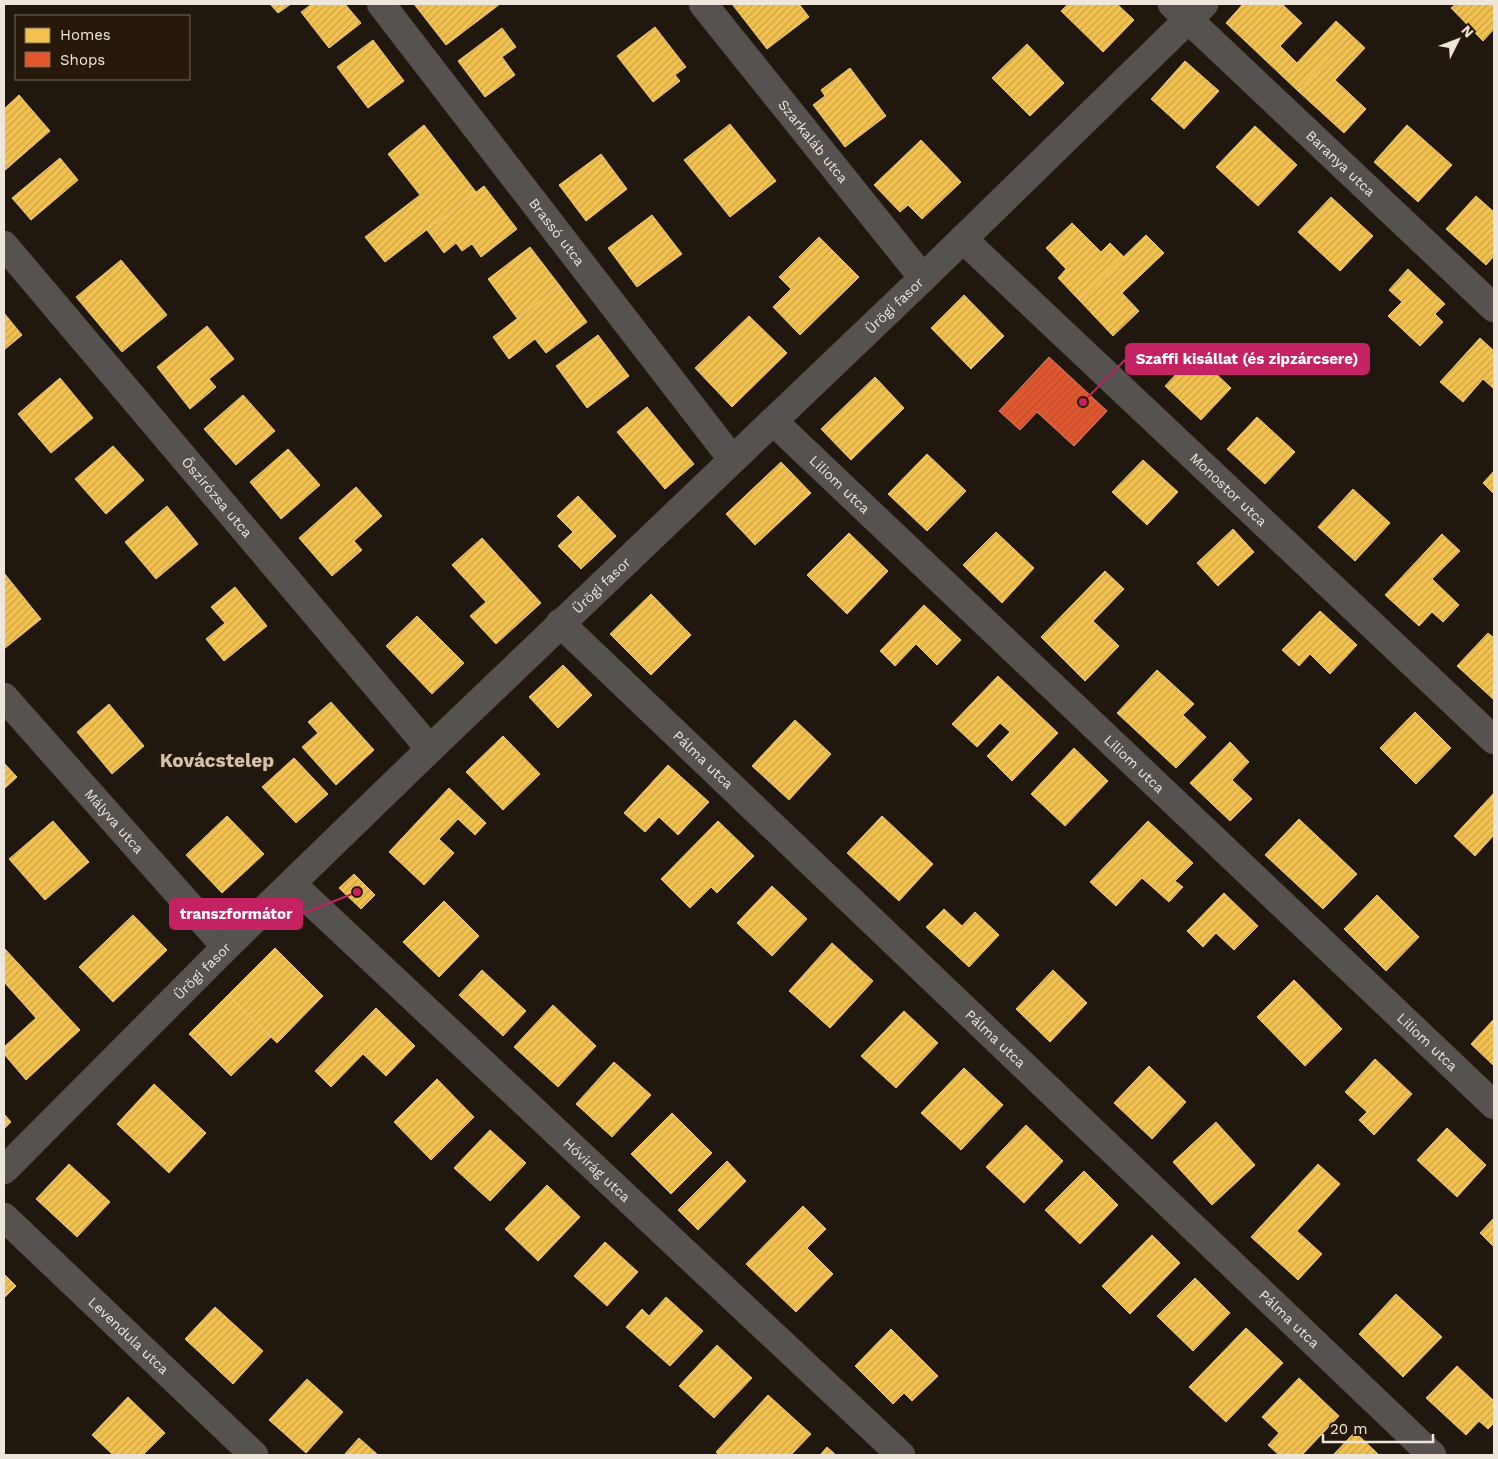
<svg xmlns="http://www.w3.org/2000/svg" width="1498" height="1459" viewBox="0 0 1498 1459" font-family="'Work Sans',sans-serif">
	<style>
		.homes { fill: url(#homes-hatch); stroke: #f1cc78 }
		.shops { fill: url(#shops-hatch); stroke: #e78262 }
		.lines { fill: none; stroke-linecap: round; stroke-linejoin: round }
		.street-casing { stroke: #3b352d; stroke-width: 29 }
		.street { stroke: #56524f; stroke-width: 28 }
		.labels { text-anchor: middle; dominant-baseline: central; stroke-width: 5; stroke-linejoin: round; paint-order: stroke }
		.street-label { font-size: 14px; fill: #efe6db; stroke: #261909 }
		.district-label { font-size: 19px; font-weight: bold; fill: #d3c1ac; stroke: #261909 }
		.leader { fill: none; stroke: #c42261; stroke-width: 2 }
		.callout-dot { fill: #c42261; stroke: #261909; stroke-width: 2 }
		.callout { fill: #c42261; stroke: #c42261; stroke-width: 2 }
		.callout-label { font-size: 15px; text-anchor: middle; font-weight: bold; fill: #fff }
	</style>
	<defs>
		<pattern id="homes-hatch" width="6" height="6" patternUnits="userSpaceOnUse" patternTransform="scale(1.25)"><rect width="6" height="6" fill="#f2c14e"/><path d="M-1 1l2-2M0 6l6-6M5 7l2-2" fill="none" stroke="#c8a24b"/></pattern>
		<pattern id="shops-hatch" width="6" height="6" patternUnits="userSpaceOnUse" patternTransform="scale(1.25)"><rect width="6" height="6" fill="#e4572e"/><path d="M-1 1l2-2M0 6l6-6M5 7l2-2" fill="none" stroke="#b55234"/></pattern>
	</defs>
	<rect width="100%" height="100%" fill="#20180f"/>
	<g class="homes">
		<polygon points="270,4 291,4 278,13"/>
		<polygon points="312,4 345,4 361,23 329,48 301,12"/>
		<polygon points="414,4 500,4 446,45"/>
		<polygon points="732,4 799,4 809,17 767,49"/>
		<polygon points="1068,4 1117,4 1134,20 1103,52 1061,11"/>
		<polygon points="1243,4 1282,4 1302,23 1280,46 1297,63 1336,21 1350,34 1298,91 1226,23"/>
		<polygon points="1456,4 1494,4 1494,29 1483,41 1451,8"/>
		<polygon points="655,27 686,67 675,75 680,81 653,102 617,56"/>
		<polygon points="502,28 516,47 502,57 515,75 485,97 458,61"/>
		<polygon points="1350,34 1365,48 1335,80 1366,109 1344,133 1298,91"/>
		<polygon points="373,40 404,81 368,108 337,67"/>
		<polygon points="1027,44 1064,83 1030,116 992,78"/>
		<polygon points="1185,61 1219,91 1184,129 1151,99"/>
		<polygon points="850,68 886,116 845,147 813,105 825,96 821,90"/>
		<polygon points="19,95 50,131 4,171 4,109"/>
		<polygon points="730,124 776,181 730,217 684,160"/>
		<polygon points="424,125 476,192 385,262 365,237 420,195 388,154"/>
		<polygon points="1407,125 1452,165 1418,202 1374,162"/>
		<polygon points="1255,126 1297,165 1258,206 1216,167"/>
		<polygon points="921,140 961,182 922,219 908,205 900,212 874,185"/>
		<polygon points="601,154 627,189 586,221 559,185"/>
		<polygon points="60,158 78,180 31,220 12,198"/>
		<polygon points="484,186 517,229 481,257 472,244 462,251 456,243 444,253 427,230"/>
		<polygon points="1476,196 1494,212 1494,256 1486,265 1446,229"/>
		<polygon points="1331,197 1373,236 1340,271 1298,232"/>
		<polygon points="652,215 682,254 637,287 608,248"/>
		<polygon points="1072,223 1101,252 1110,243 1124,257 1079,300 1058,278 1066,269 1046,248"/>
		<polygon points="1146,235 1164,253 1122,293 1139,311 1113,336 1079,300"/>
		<polygon points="819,237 859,277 800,335 773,307 791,289 779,277"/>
		<polygon points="530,247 560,286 517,318 488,279"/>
		<polygon points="121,260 167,315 122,352 76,297"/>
		<polygon points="1408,269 1445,304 1435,314 1443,322 1420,346 1388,316 1402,302 1389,290"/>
		<polygon points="560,286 587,322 546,353 535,339 509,359 493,337"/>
		<polygon points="964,295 1004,336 971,369 931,328"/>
		<polygon points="4,313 22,335 4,350"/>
		<polygon points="749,316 787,353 732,407 695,368"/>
		<polygon points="207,326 234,359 209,379 216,387 190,409 157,367"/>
		<polygon points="598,335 629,376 587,408 556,366"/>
		<polygon points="1480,338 1494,351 1494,389 1483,379 1463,402 1440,382"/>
		<polygon points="1195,354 1231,388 1201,420 1165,386"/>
		<polygon points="875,377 904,408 851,460 821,429"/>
		<polygon points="60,378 93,418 51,453 18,414"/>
		<polygon points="243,395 275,431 236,465 204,429"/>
		<polygon points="647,407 694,464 665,489 617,432"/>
		<polygon points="1257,417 1295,452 1265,484 1227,449"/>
		<polygon points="113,446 144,480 106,514 75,479"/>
		<polygon points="288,449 320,485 281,519 250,482"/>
		<polygon points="927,454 966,491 927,531 888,494"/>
		<polygon points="1143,460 1178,492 1147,525 1112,492"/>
		<polygon points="781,462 811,493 755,545 726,514"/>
		<polygon points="1494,471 1494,494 1483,483"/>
		<polygon points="356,487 382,516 354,541 362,550 332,576 299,538"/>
		<polygon points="1353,489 1390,523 1355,561 1318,527"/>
		<polygon points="578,496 616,536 581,569 558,546 573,532 557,516"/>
		<polygon points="167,506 198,544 156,579 125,542"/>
		<polygon points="1233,529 1254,552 1218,586 1197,563"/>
		<polygon points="996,532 1034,568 1002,603 963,565"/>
		<polygon points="849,533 888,571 847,614 807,575"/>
		<polygon points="1442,534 1460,551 1432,579 1459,605 1443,622 1432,612 1419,626 1385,595"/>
		<polygon points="482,538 541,603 496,644 470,616 486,602 452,565"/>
		<polygon points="1105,571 1124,589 1093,621 1119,646 1085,681 1041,637"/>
		<polygon points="4,573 41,619 4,649"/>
		<polygon points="235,587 267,626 224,661 206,639 225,623 211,607"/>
		<polygon points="651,594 691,635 651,675 610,634"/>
		<polygon points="924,605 961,640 937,665 916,644 895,666 880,651"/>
		<polygon points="1320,611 1357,645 1330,674 1310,654 1299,666 1282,650"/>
		<polygon points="417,616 464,663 432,694 386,646"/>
		<polygon points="1488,633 1494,638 1493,699 1457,666"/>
		<polygon points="563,665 592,695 558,728 529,697"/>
		<polygon points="1157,670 1194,704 1183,715 1206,737 1176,768 1117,713"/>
		<polygon points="998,676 1058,733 1012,781 987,756 1010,732 1000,723 977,747 952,724"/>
		<polygon points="331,702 374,750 336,785 302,747 318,733 308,722"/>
		<polygon points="109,704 144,746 112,774 77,732"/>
		<polygon points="1415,712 1451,748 1416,784 1380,748"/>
		<polygon points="795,720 831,754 789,800 752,766"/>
		<polygon points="503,736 540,774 503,810 466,772"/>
		<polygon points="1230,742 1249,762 1232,780 1252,799 1230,821 1190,783"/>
		<polygon points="1074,748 1108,781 1065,826 1031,794"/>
		<polygon points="294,758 328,794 296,823 262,787"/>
		<polygon points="4,763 17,777 4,789"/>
		<polygon points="668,765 709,802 678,835 659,817 645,832 624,813"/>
		<polygon points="449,788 486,823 475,835 458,819 439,839 454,853 424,885 389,852"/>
		<polygon points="1494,793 1494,835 1475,856 1454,836"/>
		<polygon points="227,816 264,854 222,893 186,855"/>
		<polygon points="882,816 933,864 899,901 847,853"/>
		<polygon points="1299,819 1357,874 1323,909 1265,855"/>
		<polygon points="53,821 89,862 45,900 9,859"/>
		<polygon points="718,821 754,856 717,893 711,887 690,908 661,879"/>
		<polygon points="1148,821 1193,863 1175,881 1183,887 1169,902 1142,878 1116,906 1090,882"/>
		<polygon points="354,874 375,895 361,909 339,888"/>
		<polygon points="772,886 807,919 772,956 737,923"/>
		<polygon points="1224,893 1258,926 1234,950 1216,933 1203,947 1187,931"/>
		<polygon points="1377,895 1419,937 1386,971 1344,929"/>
		<polygon points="444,901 479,936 439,977 403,942"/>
		<polygon points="944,909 962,926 975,912 999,935 969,967 926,927"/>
		<polygon points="133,915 167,950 113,1002 79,967"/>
		<polygon points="832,943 873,981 830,1028 789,991"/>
		<polygon points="4,948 80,1030 26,1080 4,1054 4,1047 36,1018 4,982"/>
		<polygon points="275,948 323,996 277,1043 228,995"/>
		<polygon points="482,970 526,1011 503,1036 459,995"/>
		<polygon points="1053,970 1087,1003 1050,1042 1016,1009"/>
		<polygon points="1294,980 1342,1029 1305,1066 1257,1017"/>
		<polygon points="228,995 271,1037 231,1076 189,1034"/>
		<polygon points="553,1005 596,1046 558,1087 514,1047"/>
		<polygon points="376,1008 415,1046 386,1076 363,1054 331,1087 315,1071"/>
		<polygon points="904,1011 938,1043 896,1088 861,1056"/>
		<polygon points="1494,1019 1494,1066 1471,1044"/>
		<polygon points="1375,1059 1412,1094 1374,1135 1359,1120 1367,1112 1345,1092"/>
		<polygon points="614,1062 651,1095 612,1137 576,1104"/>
		<polygon points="1149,1066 1186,1102 1152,1139 1114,1103"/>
		<polygon points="964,1068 1003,1105 961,1150 921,1113"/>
		<polygon points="437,1079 474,1117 431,1160 394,1122"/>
		<polygon points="154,1084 206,1133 169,1173 117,1124"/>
		<polygon points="672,1113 712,1153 671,1194 631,1154"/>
		<polygon points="4,1114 11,1122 4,1129"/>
		<polygon points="1216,1122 1255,1165 1212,1205 1173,1162"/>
		<polygon points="1026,1125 1063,1161 1024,1203 986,1167"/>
		<polygon points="1447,1128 1486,1165 1457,1197 1417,1160"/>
		<polygon points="490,1130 526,1163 490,1201 454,1168"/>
		<polygon points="727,1161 746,1181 698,1230 678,1210"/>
		<polygon points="69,1164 110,1202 77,1237 36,1199"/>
		<polygon points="1318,1164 1340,1184 1297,1231 1322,1254 1298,1280 1251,1237"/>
		<polygon points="1084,1171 1118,1205 1080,1244 1045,1210"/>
		<polygon points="547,1185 580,1217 538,1261 505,1229"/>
		<polygon points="803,1206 826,1229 807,1248 833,1274 796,1312 746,1264"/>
		<polygon points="1494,1218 1494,1247 1480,1233"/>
		<polygon points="1152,1235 1180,1263 1130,1314 1102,1286"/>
		<polygon points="605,1242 638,1272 607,1306 574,1276"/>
		<polygon points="4,1274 16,1286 4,1298"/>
		<polygon points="1195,1278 1230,1313 1193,1351 1157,1316"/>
		<polygon points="1396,1294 1442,1337 1403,1377 1359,1334"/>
		<polygon points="666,1297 703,1331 670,1366 626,1327 642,1309 649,1316"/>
		<polygon points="215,1307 263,1351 233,1384 185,1339"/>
		<polygon points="1246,1328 1283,1363 1226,1422 1189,1387"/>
		<polygon points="891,1329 938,1376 912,1401 904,1393 893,1404 855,1366"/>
		<polygon points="717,1345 752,1378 714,1418 679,1386"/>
		<polygon points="1457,1366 1494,1401 1494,1423 1488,1429 1479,1421 1466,1435 1426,1398"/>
		<polygon points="1299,1378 1339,1416 1302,1455 1279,1455 1268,1445 1279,1433 1262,1417"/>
		<polygon points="307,1379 343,1412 306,1453 269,1420"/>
		<polygon points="768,1395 811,1434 791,1455 719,1455 716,1452"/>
		<polygon points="128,1397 165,1433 143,1455 113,1455 92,1435"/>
		<polygon points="1355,1432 1379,1455 1333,1455"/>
		<polygon points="359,1438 378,1455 344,1455"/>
		<polygon points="827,1447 836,1455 820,1455"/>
	</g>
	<polygon class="shops" points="1049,357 1107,411 1074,446 1037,412 1020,430 999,411"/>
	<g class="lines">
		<defs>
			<g id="street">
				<path id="s1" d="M381 4 732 459"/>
				<path id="s2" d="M703 4 923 278"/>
				<path id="s3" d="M1172 4 1494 308"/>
				<path id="s4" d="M963 239 1494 740"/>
				<path id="s5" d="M4 245 430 749"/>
				<path id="s6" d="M773 421 1494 1105"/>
				<path id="s7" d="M560 623 1432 1455"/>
				<path id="s8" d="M4 697 226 947"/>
				<path id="s9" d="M292 884 901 1455"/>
				<path id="s10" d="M4 1170 226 947 430 749 923 278 1204 4"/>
				<path id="s11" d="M4 1217 254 1455"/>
			</g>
		</defs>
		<use href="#street" class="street-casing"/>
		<use href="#street" class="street"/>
	</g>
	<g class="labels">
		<g class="street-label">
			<text stroke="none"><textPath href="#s2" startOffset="176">Szarkaláb utca</textPath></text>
			<text stroke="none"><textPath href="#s3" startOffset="232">Baranya utca</textPath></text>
			<text stroke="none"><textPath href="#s1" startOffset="288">Brassó utca</textPath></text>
			<text stroke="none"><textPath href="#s10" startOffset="1241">Ürögi fasor</textPath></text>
			<text stroke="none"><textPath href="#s6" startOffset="92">Liliom utca</textPath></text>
			<text stroke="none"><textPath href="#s4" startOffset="365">Monostor utca</textPath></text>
			<text stroke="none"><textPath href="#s5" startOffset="330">Őszirózsa utca</textPath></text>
			<text stroke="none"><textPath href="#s10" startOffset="836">Ürögi fasor</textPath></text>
			<text stroke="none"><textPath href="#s7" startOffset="198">Pálma utca</textPath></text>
			<text stroke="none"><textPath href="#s6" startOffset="498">Liliom utca</textPath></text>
			<text stroke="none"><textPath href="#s8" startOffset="166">Mályva utca</textPath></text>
			<text stroke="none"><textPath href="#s10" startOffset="281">Ürögi fasor</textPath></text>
			<text stroke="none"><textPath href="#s7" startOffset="602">Pálma utca</textPath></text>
			<text stroke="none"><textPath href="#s6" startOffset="902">Liliom utca</textPath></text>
			<text stroke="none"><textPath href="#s9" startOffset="418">Hóvirág utca</textPath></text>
			<text stroke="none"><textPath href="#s7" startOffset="1008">Pálma utca</textPath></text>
			<text stroke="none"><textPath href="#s11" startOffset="172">Levendula utca</textPath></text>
		</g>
		<g class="district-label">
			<text x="217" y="760">Kovácstelep</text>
		</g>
	</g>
	<path class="leader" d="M1083 402L1126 359M357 892L302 914"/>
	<g class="callout-dot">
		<circle cx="1083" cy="402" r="5"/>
		<circle cx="357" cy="892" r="5"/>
	</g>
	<g class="callout">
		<rect x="1126" y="344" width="243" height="30" rx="5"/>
		<rect x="170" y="899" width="132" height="30" rx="5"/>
	</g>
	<g class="callout-label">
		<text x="1247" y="364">Szaffi kisállat (és zipzárcsere)</text>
		<text x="236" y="919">transzformátor</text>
	</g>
	<rect width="1498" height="1459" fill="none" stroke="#efe6db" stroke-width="10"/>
	<rect x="15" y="15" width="175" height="65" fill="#261909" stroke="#766b5d"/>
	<rect x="25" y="28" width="25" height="15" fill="#f2c14e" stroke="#766b5d"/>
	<text x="60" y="40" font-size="15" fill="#efe6db">Homes</text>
	<rect x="25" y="52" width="25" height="15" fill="#e4572e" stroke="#766b5d"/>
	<text x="60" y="65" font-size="15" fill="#efe6db">Shops</text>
	<g transform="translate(1458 40) rotate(48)" stroke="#261909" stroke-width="4" paint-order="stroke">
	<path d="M0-4L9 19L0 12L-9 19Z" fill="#efe6db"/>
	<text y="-8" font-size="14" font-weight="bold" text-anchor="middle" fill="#efe6db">N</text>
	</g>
	<path d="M1323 1434v8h110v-8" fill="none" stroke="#efe6db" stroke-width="2.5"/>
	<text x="1330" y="1434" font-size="15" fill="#efe6db" stroke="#261909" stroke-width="4" paint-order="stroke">20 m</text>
</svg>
